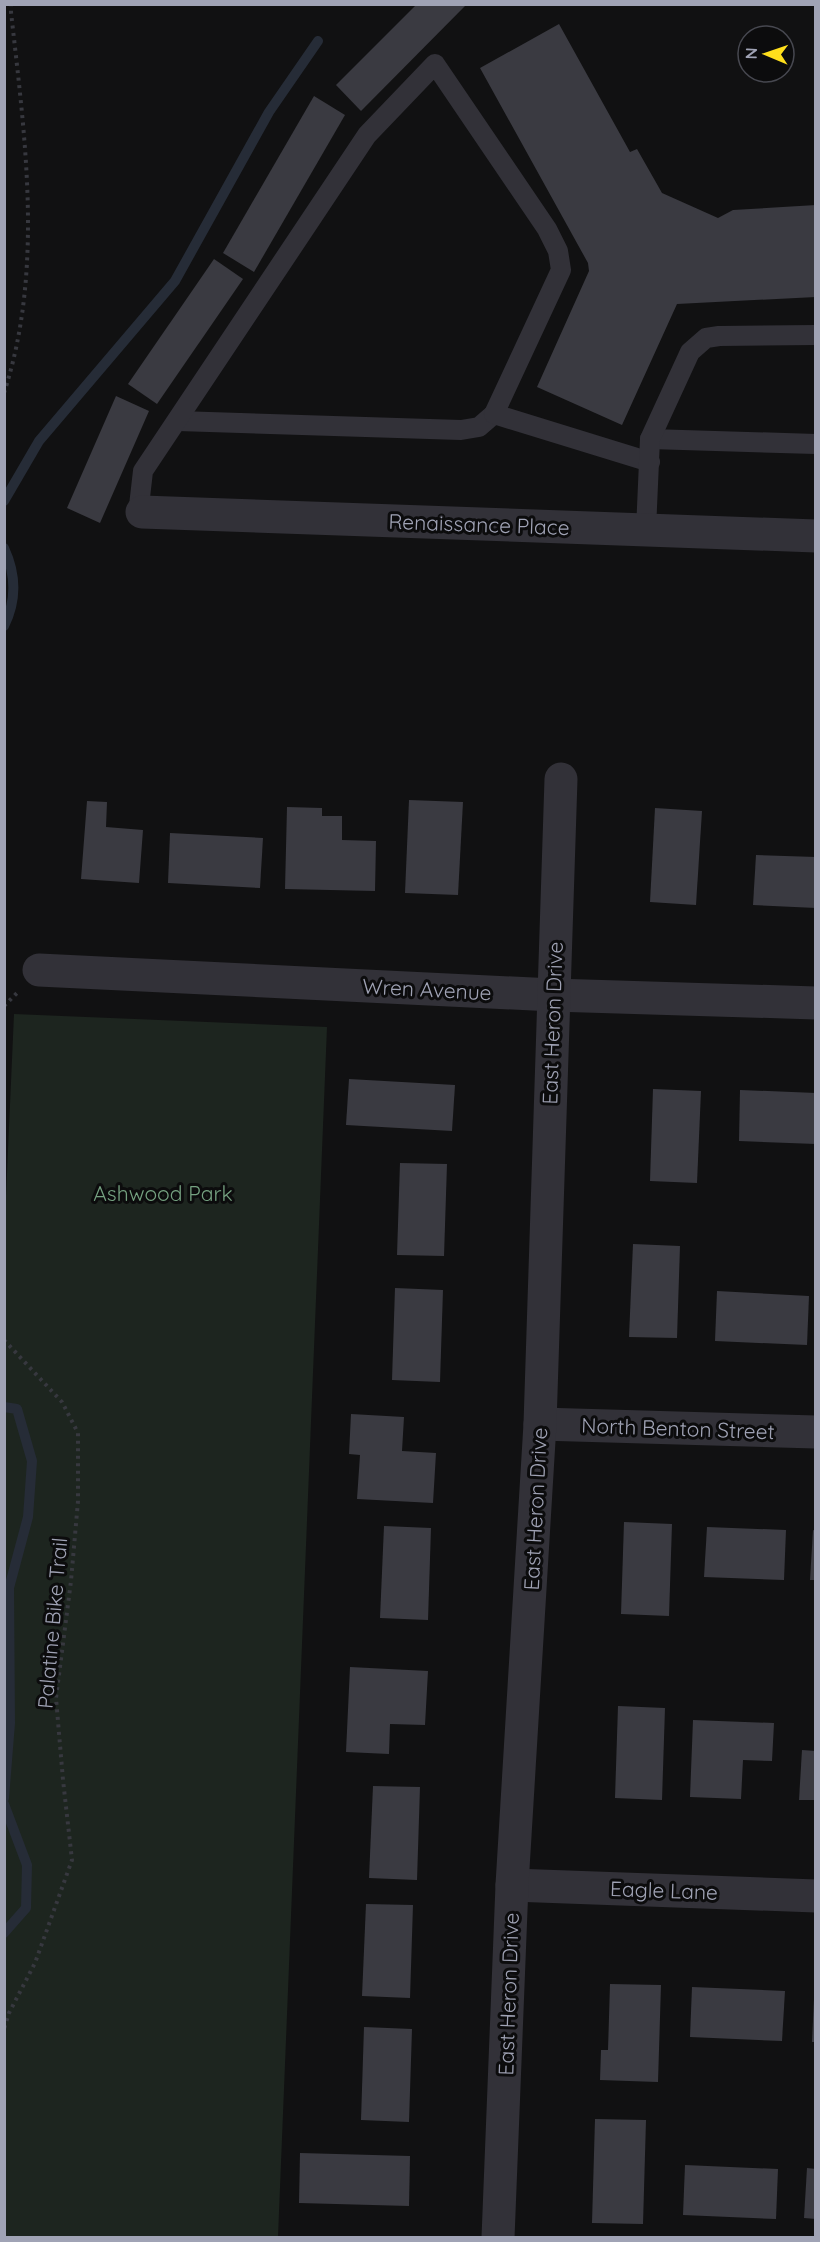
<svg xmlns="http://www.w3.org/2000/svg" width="820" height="2242" viewBox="0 0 820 2242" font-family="Quicksand,sans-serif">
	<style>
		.green { fill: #1d251f }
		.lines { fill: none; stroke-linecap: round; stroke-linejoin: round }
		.stream { stroke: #262c37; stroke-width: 10 }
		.building { fill: #3a3a41 }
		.path { stroke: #37383f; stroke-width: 4; stroke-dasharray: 3 4.5; stroke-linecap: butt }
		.service { stroke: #323138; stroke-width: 20 }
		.minor { stroke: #323138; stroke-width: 33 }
		.labels { text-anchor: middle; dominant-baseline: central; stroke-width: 6; stroke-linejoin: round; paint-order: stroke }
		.street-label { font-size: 21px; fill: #a0a3b5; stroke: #0c0c0d }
		.park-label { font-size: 21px; fill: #75a281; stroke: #0c0c0d }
	</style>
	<rect width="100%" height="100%" fill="#111112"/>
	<polygon class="green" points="14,1014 327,1027 278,2237 5,2237 4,1241"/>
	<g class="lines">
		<g class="stream">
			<polyline points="4,501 39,441 175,281 269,112 318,41"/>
			<path d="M4 548C16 574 17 600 4 626"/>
			<polyline points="4,1407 17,1409 32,1461 28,1517 9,1588 10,1723 4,1798"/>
			<polyline points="4,1804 27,1865 26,1908 4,1933"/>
		</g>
	</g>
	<g class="building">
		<polygon points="417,4 467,4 361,111 336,85"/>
		<polygon points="559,24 630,152 637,149 662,193 718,218 733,210 816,205 816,297 677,304 622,425 537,387 589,271 588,263 480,68"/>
		<polygon points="314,96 345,115 254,272 223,253"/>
		<polygon points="214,259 243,279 157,404 128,384"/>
		<polygon points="116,396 149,411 100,523 67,508"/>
		<polygon points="409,800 463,802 458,895 405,893"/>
		<polygon points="87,801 107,802 106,827 143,830 139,883 81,879"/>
		<polygon points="287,807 322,808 322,816 342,816 342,840 376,841 375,891 285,889"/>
		<polygon points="655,808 702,811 696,905 650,902"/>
		<polygon points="170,833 263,838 260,888 168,883"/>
		<polygon points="756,855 816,857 816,908 753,905"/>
		<polygon points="349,1079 455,1085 452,1131 346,1125"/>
		<polygon points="653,1089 701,1091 697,1183 650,1181"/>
		<polygon points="740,1090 816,1093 816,1144 739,1141"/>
		<polygon points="400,1163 447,1164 444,1256 397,1255"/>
		<polygon points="633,1244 680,1246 677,1338 629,1337"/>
		<polygon points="395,1288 443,1290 440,1382 392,1380"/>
		<polygon points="717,1291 809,1296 807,1345 715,1341"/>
		<polygon points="351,1414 404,1417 402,1451 436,1453 433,1503 357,1499 360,1455 349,1454"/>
		<polygon points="624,1522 672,1524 669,1616 621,1614"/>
		<polygon points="384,1526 431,1528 428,1620 380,1618"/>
		<polygon points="707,1527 786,1530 784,1580 704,1577"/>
		<polygon points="813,1530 816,1531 816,1580 810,1580"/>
		<polygon points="350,1667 428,1671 425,1725 390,1724 389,1754 346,1752"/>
		<polygon points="618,1706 665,1708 662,1800 615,1798"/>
		<polygon points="693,1720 774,1723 772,1761 743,1760 741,1799 690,1797"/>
		<polygon points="802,1750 816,1751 816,1800 799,1800"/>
		<polygon points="373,1786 420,1787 417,1880 369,1878"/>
		<polygon points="366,1904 413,1905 410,1998 362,1996"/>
		<polygon points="610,1984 661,1985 658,2082 600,2080 601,2050 608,2050"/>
		<polygon points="692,1987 785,1991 782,2041 690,2037"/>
		<polygon points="814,1998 816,1998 816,2042 812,2042"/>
		<polygon points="364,2027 412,2029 409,2122 361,2120"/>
		<polygon points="595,2119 646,2120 643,2224 592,2223"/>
		<polygon points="300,2153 410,2156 409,2206 299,2203"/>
		<polygon points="685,2165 778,2169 776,2219 683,2215"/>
		<polygon points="807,2168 816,2169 816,2219 804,2218"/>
	</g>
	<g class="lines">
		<g class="path">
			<path d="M4 393C44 270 25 138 11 12V4"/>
			<polyline points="4,1006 18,992"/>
			<polyline points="4,1340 62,1402 78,1433 78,1501 71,1581 56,1698 63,1780 72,1860 35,1963 9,2013 4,2029"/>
		</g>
		<g class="service">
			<polyline points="178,421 461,430 479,427 494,414"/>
			<polyline points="650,439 816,444"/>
			<polyline points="142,512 139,506 143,471 367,135 435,64 547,229 558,251 561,270 494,414 650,462"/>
			<polyline points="646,530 650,439 690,352 706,338 719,336 816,335"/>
		</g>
		<g class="minor">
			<polyline points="142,512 816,536"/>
			<polyline points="39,970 553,995 816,1003"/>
			<polyline points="540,1424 816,1432"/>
			<polyline points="512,1885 816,1896"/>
			<polyline points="498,2238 512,1885 540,1424 561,779"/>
		</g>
	</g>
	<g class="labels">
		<g class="street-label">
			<text transform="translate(479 524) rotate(2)">Renaissance Place</text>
			<text transform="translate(427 989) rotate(3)">Wren Avenue</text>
			<text transform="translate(552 1023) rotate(-88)">East Heron Drive</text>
			<text transform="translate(678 1428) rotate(2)">North Benton Street</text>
			<text transform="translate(535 1509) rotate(-87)">East Heron Drive</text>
			<text transform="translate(52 1623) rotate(-85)">Palatine Bike Trail</text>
			<text transform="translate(664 1890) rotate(2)">Eagle Lane</text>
			<text transform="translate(508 1994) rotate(-88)">East Heron Drive</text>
		</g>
		<g class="park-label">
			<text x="163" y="1193">Ashwood Park</text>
		</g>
	</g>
	<rect width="820" height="2242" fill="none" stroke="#a0a3b5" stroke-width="12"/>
	<g transform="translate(766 54) rotate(272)"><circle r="28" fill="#0c0c0d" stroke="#474850" stroke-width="1.5"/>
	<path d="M0-4.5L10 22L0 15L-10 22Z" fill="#ffdf1c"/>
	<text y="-9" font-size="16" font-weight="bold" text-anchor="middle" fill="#a0a3b5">N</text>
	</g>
</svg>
